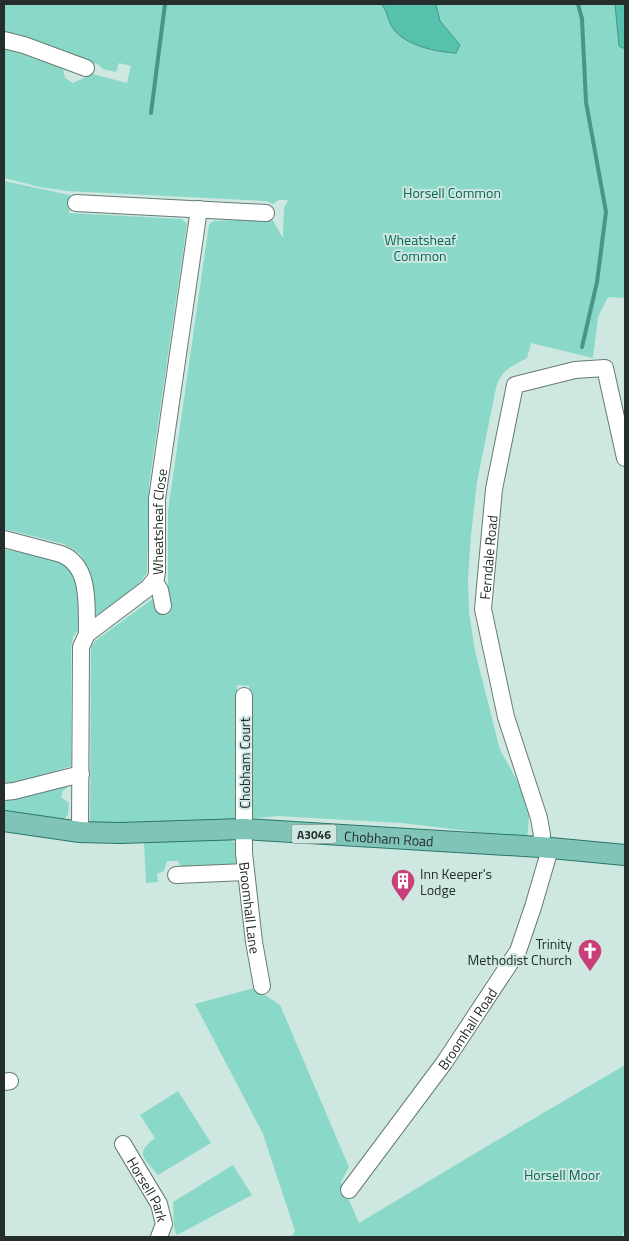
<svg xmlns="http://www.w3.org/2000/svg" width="629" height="1241" viewBox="0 0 629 1241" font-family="'Titillium Web',sans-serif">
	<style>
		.green { fill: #8ad8c7 }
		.water { fill: #56c2ad; stroke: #479686 }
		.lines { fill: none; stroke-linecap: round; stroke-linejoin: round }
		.stream { stroke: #479686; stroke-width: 4 }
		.minor-casing { stroke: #647b75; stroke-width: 18 }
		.major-casing { stroke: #297668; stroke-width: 22 }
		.minor { stroke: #fff; stroke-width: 16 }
		.major { stroke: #80c4b8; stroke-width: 20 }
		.labels { text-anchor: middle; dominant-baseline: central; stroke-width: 4; stroke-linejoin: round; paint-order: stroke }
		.shield { fill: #cee8e1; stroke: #586662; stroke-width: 1 }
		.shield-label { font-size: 12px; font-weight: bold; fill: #252e2c }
		.park-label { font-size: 14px; fill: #0b6658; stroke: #cee8e1 }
		.street-label { font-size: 14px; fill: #252e2c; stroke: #cee8e1 }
		.poi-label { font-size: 14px; fill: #252e2c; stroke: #cee8e1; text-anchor: start }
	</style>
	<rect width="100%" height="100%" fill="#cee8e1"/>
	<g class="green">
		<path d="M4 4H625V298L608 297 598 317 593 358 531 343 527 358C511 367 502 369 496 388L477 482 471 535 468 578 469 612 475 651 500 750 524 793 531 816 529 817 527 838 402 823 277 816 250 819 249 686 237 685V819L189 822 90 824 91 647 95 641 158 595H168V511L209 224 214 221 272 219 283 238 284 208 288 200H278L273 204 266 201 67 191 40 187 4 178V50L6 48 63 69 65 78 73 83 86 77 89 73 127 83 131 66 119 63 116 72 103 69 99 65 4 33Z"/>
		<path d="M4 181 70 195 69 213 182 219 187 224 149 485 147 572C142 586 107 608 94 617L89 574 87 566 80 554 64 544 4 529Z"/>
		<path d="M4 549C26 555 67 556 77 579 80 588 80 615 81 626L73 637 71 649V766L25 782 4 784Z"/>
		<polygon points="63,784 69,786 63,791 61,797 69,803 68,815 64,819 4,811 4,798"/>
		<polygon points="229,839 238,845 237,861 232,867 182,869 178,861 167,861 164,871 157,874 158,882 146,883 144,841"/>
		<polygon points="254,988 280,1005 349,1167 341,1182 359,1223 489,1145 625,1065 625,1229 622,1237 291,1237 295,1231 263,1134 195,1004"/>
		<path d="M178 1091 211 1143 158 1175C144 1157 134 1154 155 1138L140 1115Z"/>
		<path d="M233 1165 252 1195 177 1235C172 1228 174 1212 173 1202Z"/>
	</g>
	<g class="water">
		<path d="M381 4H436L440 21 460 45 456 53C436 52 401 45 391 25 387 17 387 10 381 4Z"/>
		<polygon points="615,4 625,4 625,49 619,46"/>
	</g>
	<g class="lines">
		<g class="stream">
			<polyline points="578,4 582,19 586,102 606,212 597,282 582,347"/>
			<polyline points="151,113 165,4"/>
		</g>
		<defs>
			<g id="minor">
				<polyline points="4,40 24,45 86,68"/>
				<polyline points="76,203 266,213"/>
				<path d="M4 539 61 554C92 566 86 608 87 634"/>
				<polyline points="154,581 160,590 163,606"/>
				<path id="s1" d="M244 696V853L254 942 262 986"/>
				<polyline points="4,792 14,791 81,774"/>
				<path id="s2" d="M80 832 81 647 87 634 148 588 156 578 157 572V499L199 209"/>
				<path id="s3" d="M540 847 542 835 539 818 506 717 483 609 494 489 515 385 575 370 605 368 625 458"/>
				<polyline points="176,875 246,872"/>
				<polyline points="4,1082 10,1081"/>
				<path id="s4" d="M123 1144 159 1204 164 1224 159 1237"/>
				<path id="s5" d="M349 1190 444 1063 518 951 533 907 550 849"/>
			</g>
			<g id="major">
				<path id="s6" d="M4 821 80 832 120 833 244 829 540 847 625 855"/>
			</g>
		</defs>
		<use href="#minor" class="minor-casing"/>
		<use href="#major" class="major-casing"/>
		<use href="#minor" class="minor"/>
		<use href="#major" class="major"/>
	</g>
	<defs>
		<symbol id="building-pin" viewBox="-11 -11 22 30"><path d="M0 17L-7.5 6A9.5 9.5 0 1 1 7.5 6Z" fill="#c83f79" stroke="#cee8e1"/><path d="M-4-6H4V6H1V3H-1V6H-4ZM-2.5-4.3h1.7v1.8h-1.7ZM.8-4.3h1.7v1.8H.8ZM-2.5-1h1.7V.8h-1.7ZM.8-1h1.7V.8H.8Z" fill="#fff"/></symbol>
		<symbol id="church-pin" viewBox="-11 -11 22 30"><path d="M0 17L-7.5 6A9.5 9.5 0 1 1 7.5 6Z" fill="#c83f79" stroke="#cee8e1"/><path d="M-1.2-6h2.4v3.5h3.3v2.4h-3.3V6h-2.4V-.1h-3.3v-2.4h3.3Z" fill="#fff"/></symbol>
	</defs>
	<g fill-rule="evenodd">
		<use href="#building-pin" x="389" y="867" width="28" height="38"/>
		<use href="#church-pin" x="576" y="937" width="28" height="38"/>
	</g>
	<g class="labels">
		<rect class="shield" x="291.5" y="824.5" width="45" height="19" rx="4"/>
		<g class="shield-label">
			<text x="314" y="834">A3046</text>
		</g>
		<g class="park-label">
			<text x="452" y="192">Horsell Common</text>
			<text x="420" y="239">Wheatsheaf<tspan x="420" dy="16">Common</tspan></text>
			<text x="562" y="1174">Horsell Moor</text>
		</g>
		<g class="street-label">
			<text stroke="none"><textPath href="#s2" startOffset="345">Wheatsheaf Close</textPath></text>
			<text stroke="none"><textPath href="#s3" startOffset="298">Ferndale Road</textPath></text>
			<text transform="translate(244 763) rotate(-90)">Chobham Court</text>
			<text stroke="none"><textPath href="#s6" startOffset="386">Chobham Road</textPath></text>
			<text stroke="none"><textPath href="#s1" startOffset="212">Broomhall Lane</textPath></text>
			<text stroke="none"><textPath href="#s5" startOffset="200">Broomhall Road</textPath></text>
			<text stroke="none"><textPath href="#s4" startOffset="52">Horsell Park</textPath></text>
		</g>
		<g class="poi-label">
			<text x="420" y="873">Inn Keeper's<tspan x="420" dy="16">Lodge</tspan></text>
			<text x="572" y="943" text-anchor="end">Trinity<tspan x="572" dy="16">Methodist Church</tspan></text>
		</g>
	</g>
	<rect width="629" height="1241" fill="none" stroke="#252e2c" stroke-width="10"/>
</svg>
